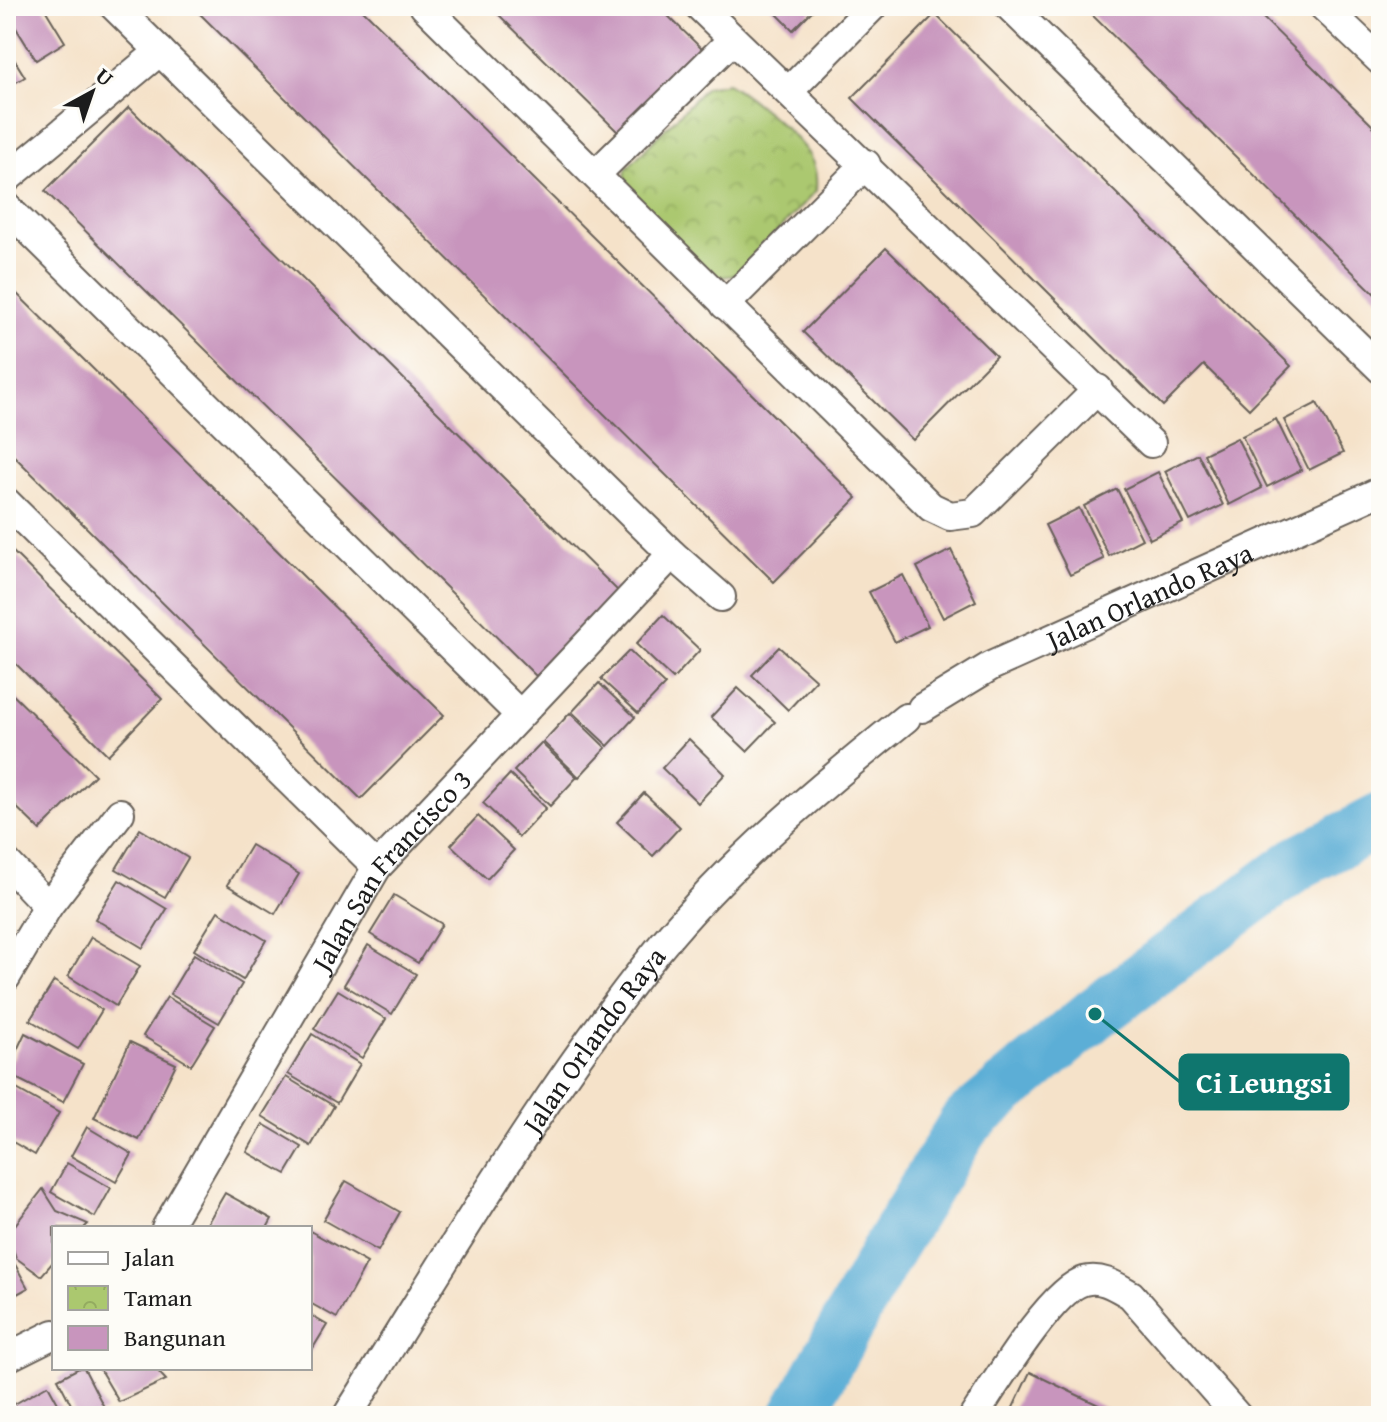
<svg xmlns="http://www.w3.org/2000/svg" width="1387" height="1422" viewBox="0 0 1387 1422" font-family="'Gentium Book Plus',serif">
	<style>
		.park { fill: url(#park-crowns); stroke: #647246; stroke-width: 2 }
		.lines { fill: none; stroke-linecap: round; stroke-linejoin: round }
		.river { stroke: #5baed6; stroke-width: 54 }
		.building { fill: #c895bd }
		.minor-casing { stroke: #686159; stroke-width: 32 }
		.minor { stroke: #fff; stroke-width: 28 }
		.labels { text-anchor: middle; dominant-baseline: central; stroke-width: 6; stroke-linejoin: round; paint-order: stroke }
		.street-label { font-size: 28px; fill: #1c1c1c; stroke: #fdfcf7 }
		.leader { fill: none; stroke: #0f766e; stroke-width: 3 }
		.callout-dot { fill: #0f766e; stroke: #fdfcf7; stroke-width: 3 }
		.callout { fill: #0f766e; stroke: #0f766e; stroke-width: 3 }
		.callout-label { font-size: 30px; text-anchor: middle; font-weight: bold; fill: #fff }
	</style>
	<defs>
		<pattern id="park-crowns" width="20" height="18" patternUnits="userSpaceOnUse" patternTransform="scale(2)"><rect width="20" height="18" fill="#abc86f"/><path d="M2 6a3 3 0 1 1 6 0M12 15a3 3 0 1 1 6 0" fill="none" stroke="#93ab60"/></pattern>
	</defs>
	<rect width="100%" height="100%" fill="#fdfcf7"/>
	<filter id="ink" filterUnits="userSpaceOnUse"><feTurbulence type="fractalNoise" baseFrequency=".0125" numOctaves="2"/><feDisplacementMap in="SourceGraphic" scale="16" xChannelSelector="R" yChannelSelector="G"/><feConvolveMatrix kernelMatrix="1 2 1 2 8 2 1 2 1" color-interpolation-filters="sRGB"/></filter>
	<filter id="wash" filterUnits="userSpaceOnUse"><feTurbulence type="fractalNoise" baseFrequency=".006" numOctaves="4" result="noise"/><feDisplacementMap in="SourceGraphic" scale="32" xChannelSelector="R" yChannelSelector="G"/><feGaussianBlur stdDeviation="1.8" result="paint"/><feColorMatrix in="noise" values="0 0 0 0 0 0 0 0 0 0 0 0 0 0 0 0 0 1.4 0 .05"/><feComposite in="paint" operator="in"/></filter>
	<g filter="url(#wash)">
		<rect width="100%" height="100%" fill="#f5e2c9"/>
		<path class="park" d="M727 83C747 94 797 135 809 155 816 167 817 177 816 191L736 275 715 278 624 187 626 169 706 87Z"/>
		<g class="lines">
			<polyline class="river" points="797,1416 889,1248 965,1123 1095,1014 1298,863 1381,820"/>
		</g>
		<g id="blocks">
			<g class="building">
				<polygon points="23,6 43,6 65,42 36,60 8,15"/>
				<polygon points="192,6 359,6 857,498 774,582"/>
				<polygon points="490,6 658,6 705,52 622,136"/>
				<polygon points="769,6 817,6 793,30"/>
				<polygon points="1083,6 1251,6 1379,132 1381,300"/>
				<polygon points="935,14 1291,366 1249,409 1204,365 1163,406 852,98"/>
				<polygon points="6,46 25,77 6,88"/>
				<polygon points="129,107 619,592 536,676 45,191"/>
				<polygon points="886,248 996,356 913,440 803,332"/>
				<polygon points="6,283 444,715 361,799 6,448"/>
				<polygon points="1317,403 1343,453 1309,470 1284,420"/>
				<polygon points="1276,419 1301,470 1267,487 1242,436"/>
				<polygon points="1237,438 1262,488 1229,505 1204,454"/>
				<polygon points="1198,454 1223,505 1190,521 1165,471"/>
				<polygon points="1158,472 1183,523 1150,539 1124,489"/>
				<polygon points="1117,489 1142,539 1109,556 1084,506"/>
				<polygon points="1079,508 1104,559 1070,575 1045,525"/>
				<polygon points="6,545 162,699 108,755 6,654"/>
				<polygon points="951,550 976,601 943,618 917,567"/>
				<polygon points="903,575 928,626 895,642 869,592"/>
				<polygon points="663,615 700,650 673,679 636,644"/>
				<polygon points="779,647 816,680 788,710 752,675"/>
				<polygon points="629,651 665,685 638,713 601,679"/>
				<polygon points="599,683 635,717 608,746 572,712"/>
				<polygon points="6,688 95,775 40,830 6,797"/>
				<polygon points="738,688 775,722 747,751 711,717"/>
				<polygon points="570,713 606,748 579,777 543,742"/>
				<polygon points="689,739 725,774 698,803 662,768"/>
				<polygon points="541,743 577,777 550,806 514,771"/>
				<polygon points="510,774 546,808 519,837 483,803"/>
				<polygon points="644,793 680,827 653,856 617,822"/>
				<polygon points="478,816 514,850 487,879 451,845"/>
				<polygon points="140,829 188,858 165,897 116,869"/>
				<polygon points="251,845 299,874 275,914 227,885"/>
				<polygon points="119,880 167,909 143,948 95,919"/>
				<polygon points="394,895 442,924 418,963 370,934"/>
				<polygon points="218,911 266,940 243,980 194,950"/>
				<polygon points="91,937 140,966 116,1006 68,976"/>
				<polygon points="368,945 416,974 392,1014 344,985"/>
				<polygon points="194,954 242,984 219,1023 170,994"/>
				<polygon points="54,981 102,1010 78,1049 30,1020"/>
				<polygon points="338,990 386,1019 362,1058 314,1029"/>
				<polygon points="167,997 215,1026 191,1065 143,1036"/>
				<polygon points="25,1033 83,1064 63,1102 6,1073"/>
				<polygon points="312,1034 360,1064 337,1103 288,1074"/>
				<polygon points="130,1042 176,1064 139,1140 94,1118"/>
				<polygon points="286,1077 334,1106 311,1146 262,1116"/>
				<polygon points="6,1083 59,1113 35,1155 6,1138"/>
				<polygon points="263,1124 302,1147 286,1174 247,1152"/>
				<polygon points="87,1127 132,1154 116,1182 71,1156"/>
				<polygon points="67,1163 111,1188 95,1217 51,1192"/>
				<polygon points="346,1181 400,1212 378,1251 323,1220"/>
				<polygon points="43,1189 57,1211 88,1224 84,1228 54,1228 54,1261 41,1276 16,1258 8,1234"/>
				<polygon points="225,1193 272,1219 267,1228 214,1228 207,1224"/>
				<polygon points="310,1231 367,1263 337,1318 310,1303"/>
				<polygon points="6,1248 28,1288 6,1300"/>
				<polygon points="310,1315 327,1325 310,1353"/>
				<polygon points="79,1368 84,1368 106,1411 95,1416 77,1416 58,1379"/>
				<polygon points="99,1368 155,1368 166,1380 119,1402"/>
				<polygon points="1030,1372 1071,1392 1122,1416 1009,1416"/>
				<polygon points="48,1385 65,1416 6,1416 6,1409"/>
			</g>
		</g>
	</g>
	<g filter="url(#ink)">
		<use href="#blocks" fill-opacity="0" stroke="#686159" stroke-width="2"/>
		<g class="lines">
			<defs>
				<g id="minor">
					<polyline points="114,6 672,554 721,597"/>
					<polyline points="424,6 931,507 950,516 973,513 1098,389"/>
					<polyline points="699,6 1151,443"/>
					<polyline points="1009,6 1381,369"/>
					<polyline points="1323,6 1381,61"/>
					<polyline points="789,91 873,6"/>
					<polyline points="596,174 733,39"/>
					<polyline points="6,179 160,51"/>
					<polyline points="6,207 520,715"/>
					<polyline points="725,305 866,164"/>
					<polyline points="6,502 377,867"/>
					<path id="s1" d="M922 708 991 666 1381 491"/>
					<polyline points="6,862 48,906"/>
					<polyline points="6,977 48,906 120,813"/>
					<path id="s2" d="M166 1228 377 867 672 554"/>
					<polyline points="6,1358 54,1334"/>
					<path id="s3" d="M347 1416C447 1259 542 1094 659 949 731 861 818 789 906 718"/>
					<path d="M974 1416C994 1386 1052 1289 1084 1281 1102 1276 1117 1287 1131 1295L1237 1416"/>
				</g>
			</defs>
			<use href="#minor" class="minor-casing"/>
			<use href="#minor" class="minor"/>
		</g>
	</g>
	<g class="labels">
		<g class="street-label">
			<text stroke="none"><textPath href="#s1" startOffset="254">Jalan Orlando Raya</textPath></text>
			<text stroke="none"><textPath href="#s2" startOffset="424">Jalan San Francisco 3</textPath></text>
			<text stroke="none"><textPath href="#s3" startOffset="450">Jalan Orlando Raya</textPath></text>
		</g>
	</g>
	<path class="leader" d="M1095 1014L1180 1082"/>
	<circle class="callout-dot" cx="1095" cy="1014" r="8"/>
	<rect class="callout" x="1180" y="1055" width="168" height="54" rx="8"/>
	<g class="callout-label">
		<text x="1264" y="1093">Ci Leungsi</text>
	</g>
	<rect width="1387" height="1422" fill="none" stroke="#fdfcf7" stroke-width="32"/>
	<rect x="52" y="1226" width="260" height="144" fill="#fdfcf7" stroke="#a3a29f" stroke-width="2"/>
	<rect x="68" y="1252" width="40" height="12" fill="#ffffff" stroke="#a3a29f" stroke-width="2"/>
	<text x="124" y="1266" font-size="24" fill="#1c1c1c">Jalan</text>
	<rect x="68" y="1286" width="40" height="24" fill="url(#park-crowns)" stroke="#a3a29f" stroke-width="2"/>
	<text x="124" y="1306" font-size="24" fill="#1c1c1c">Taman</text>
	<rect x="68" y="1326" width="40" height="24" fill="#c895bd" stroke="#a3a29f" stroke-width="2"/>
	<text x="124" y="1346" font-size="24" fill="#1c1c1c">Bangunan</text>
	<g transform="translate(92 92) rotate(40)" stroke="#fdfcf7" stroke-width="6" paint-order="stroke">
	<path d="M0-6L14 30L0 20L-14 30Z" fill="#1c1c1c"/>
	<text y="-12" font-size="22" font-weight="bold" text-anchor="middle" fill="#1c1c1c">U</text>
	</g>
</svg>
